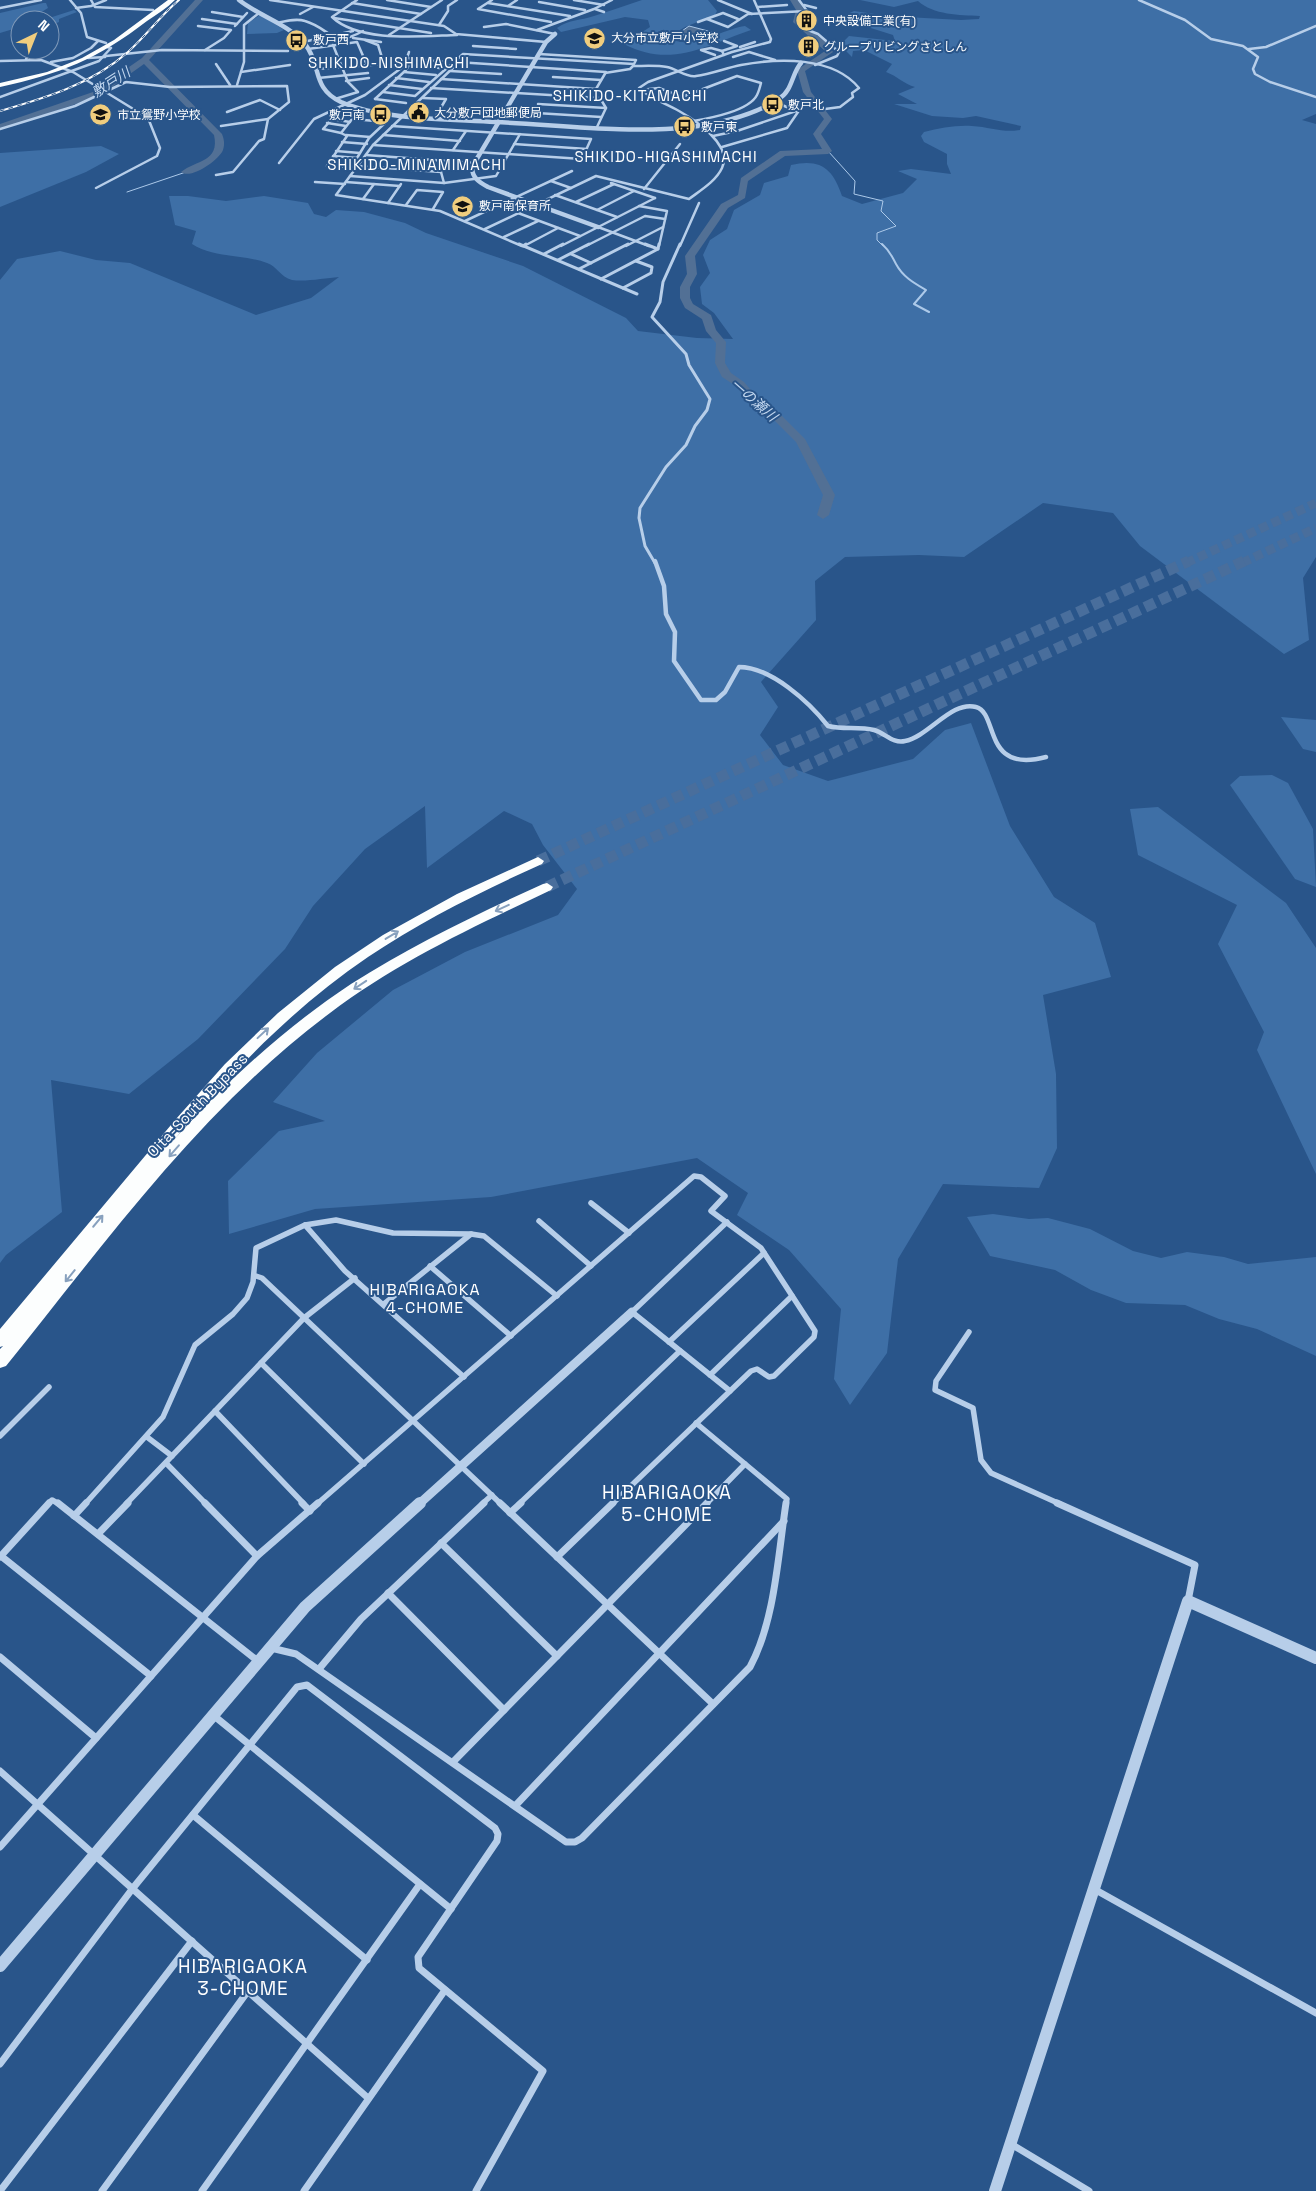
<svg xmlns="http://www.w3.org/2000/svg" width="1316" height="2191" viewBox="0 0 1316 2191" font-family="'Space Grotesk','Noto Sans JP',sans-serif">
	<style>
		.green { fill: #3e6fa6 }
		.water { fill: #527095; stroke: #acc9e9 }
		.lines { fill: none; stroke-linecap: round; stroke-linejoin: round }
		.stream-far1 { stroke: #acc9e9; stroke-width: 1 }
		.stream { stroke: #acc9e9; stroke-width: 2 }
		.river { fill: #527095; fill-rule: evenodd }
		.trunk-tunnel-far1 { stroke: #496e9c; stroke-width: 9; stroke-dasharray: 9 4.5; stroke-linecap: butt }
		.trunk-tunnel { stroke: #496e9c; stroke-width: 11; stroke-dasharray: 11 5.5; stroke-linecap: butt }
		.minor-far4 { stroke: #b7cee9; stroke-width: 2.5 }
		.minor-far3 { stroke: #b7cee9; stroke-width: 3 }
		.minor-far2 { stroke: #b7cee9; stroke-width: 4.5 }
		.minor-far1 { stroke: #b7cee9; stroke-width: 5.5 }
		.minor { stroke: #b7cee9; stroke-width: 7 }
		.tertiary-far2 { stroke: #b7cee9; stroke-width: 4.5 }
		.tertiary-far1 { stroke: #b7cee9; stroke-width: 9 }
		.tertiary { stroke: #b7cee9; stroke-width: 12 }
		.trunk { fill: #fcfefe; fill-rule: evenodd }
		.rail-casing { stroke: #fff; stroke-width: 2 }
		.rail { stroke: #29558a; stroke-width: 1; stroke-dasharray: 4.5; stroke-linecap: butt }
		.oneway { stroke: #88a1be }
		.labels { text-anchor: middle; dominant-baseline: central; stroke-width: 4; stroke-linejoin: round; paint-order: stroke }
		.far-poi-label { font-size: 12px; fill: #fff; stroke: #29558a; text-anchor: start }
		.far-water-label { font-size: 14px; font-style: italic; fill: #c3d8f0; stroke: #29558a }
		.far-quarter-label { font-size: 15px; letter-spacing: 1px; fill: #fff; stroke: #29558a }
		.street-label { font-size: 15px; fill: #fff; stroke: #29558a }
		.neighbourhood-label { font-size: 16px; letter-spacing: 1px; fill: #fff; stroke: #29558a }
		.near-neighbourhood-label { font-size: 19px; letter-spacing: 1px; fill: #fff; stroke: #29558a }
	</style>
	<rect width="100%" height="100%" fill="#29558a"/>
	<g class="green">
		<path d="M642 0H708L717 11 715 15 685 27 668 37C688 52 723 29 745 26L751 30C707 45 671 69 624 44L650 27 648 20 625 17 561 32 557 28C570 19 580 21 594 16 611 11 626 5 642 0Z"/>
		<path d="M860 0H1316V114L1302 120 1316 124V557L1303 578 1309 640 1284 654 1140 546 1113 513 1043 503 964 557 919 555 845 557 815 581 816 620 761 682 778 707 760 735 783 765 828 781 913 759 945 730 971 723 1010 826 1054 897 1095 923 1111 977 1043 995 1056 1074 1057 1148 1039 1188 943 1184 898 1259 887 1353 850 1405 834 1379 841 1309 789 1250 737 1215 748 1193 697 1158 491 1197 315 1209 229 1234 228 1181 279 1131 325 1121 273 1102 317 1053 393 990 465 952 558 915 577 889 543 845 532 824 504 811 427 868 425 806 365 849 313 906 285 949 198 1039 129 1094 51 1080 62 1212 6 1255 0 1263V280L17 259 60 251 96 260 130 263 256 315 311 298 339 277C325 278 306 282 292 280 280 277 277 266 267 263 243 254 214 258 192 244L196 231 175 225 169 196H188L226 201 264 196 308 203 314 214 326 217 336 210 364 212 405 223 426 233 523 266 626 318 638 331 697 338 733 339 714 313 702 304 700 287 710 273 703 255 710 240 727 229 734 210 760 195 764 183 788 176 791 165C821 158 833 169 842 196L862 204 903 193 917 179 898 171 911 169 951 174 947 164V154L924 142 921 136 924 132C940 128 956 125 972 126 990 127 1003 133 1020 130L1021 126 976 116 963 118 932 116 894 104H917L898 94 915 87C904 84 897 76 886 72L892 64 864 50 853 51 852 57 840 45 849 36 895 41 893 35 839 18 854 11 888 16 961 20 979 19 980 16C960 15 933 15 918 1L894 7Z"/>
		<polygon points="43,3 46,3 48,8 35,16 46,19 74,10 77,12 59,19 59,22 50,26 52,22 50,20 20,20 20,27 0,33 0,13"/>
		<polygon points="260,15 263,16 284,30 277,33 247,34 248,23"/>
		<polygon points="101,146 119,154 86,172 0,207 0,153"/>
		<polygon points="1281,717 1316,720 1316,752 1303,749"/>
		<polygon points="1272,775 1288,783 1313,829 1316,887 1295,879 1230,785 1240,776"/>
		<polygon points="1158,807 1286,903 1316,948 1316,1174 1257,1050 1264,1032 1218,944 1237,905 1138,855 1130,809"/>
		<polygon points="993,1214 1029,1219 1048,1218 1090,1229 1133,1251 1161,1258 1187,1252 1224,1257 1248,1264 1316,1257 1316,1356 1257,1329 1219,1319 1185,1305 1126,1303 1091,1290 1055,1270 990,1256 967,1217"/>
	</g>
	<polygon class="water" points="689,26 712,32 697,39 684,36 682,31"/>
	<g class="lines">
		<g class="stream-far1">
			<polyline points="828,151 855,181 854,194 883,201 881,211 896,226 877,233 877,240 883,246"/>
			<polyline points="127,192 186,172"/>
		</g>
		<path class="stream" d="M882 244C890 251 891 255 896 264 903 277 914 283 926 290L914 304 929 312"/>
		<g class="river">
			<path d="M195 0H203L149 60 222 134C224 139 225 144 223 150 219 160 191 180 181 172 196 160 220 162 214 135L144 64 99 96 0 130V124L93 92 142 58Z"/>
			<polygon points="790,0 798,0 804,10 801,22 803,25 825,41 833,52 805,71 811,92 832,119 821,134 832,151 828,154 785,156 748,181 745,198 728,208 695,256 697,274 690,287 690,298 693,304 711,315 716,330 726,342 725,363 731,373 744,382 756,396 778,412 805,439 835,495 829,515 823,519 817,515 823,495 796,442 770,416 748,400 736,386 722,377 715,363 716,343 706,331 702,319 685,308 680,298 680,287 687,274 685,256 721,204 738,195 741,178 780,151 822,149 813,134 824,119 803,92 797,70 825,51 793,22 796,10"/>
		</g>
		<g class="trunk-tunnel-far1">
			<polyline points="1186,563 1316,503"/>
			<polyline points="1242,563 1316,528"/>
		</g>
		<g class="trunk-tunnel">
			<polyline points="538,861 1189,561"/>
			<polyline points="547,887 1244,561"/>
		</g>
		<g class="minor-far4">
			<polyline points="70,0 81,13 87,37 106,43"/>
			<polyline points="91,0 95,7 153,10"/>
			<polyline points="270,0 444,26 456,34 546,42"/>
			<path d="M357 0 332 17C359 43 422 36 457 35"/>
			<polyline points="387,0 431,7"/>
			<polyline points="492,0 478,9 551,22"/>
			<polyline points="574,0 604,5"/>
			<polyline points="718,0 752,14"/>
			<polyline points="799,0 807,11 801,18 803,28 818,34 839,52 837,56 815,65"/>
			<polyline points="1139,0 1185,20 1211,39 1243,46 1258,57 1253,69 1255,74 1270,82 1316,97"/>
			<polyline points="539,2 585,10"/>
			<polyline points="352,3 421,14"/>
			<polyline points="488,3 570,16"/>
			<polyline points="804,5 816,8"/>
			<polyline points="508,6 517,0"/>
			<polyline points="758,7 787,5"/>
			<polyline points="0,8 41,0"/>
			<polyline points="76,8 91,6 106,0"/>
			<polyline points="595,9 604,12"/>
			<polyline points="212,12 243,17"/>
			<polyline points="300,14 313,7"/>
			<polyline points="334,18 431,33"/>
			<polyline points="202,19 237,24"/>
			<polyline points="707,19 728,27 748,14 807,11"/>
			<polyline points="698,22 723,13 738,19"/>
			<path d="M277 23C286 21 296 18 305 21 332 29 331 49 363 31"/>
			<polyline points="439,25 448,11 448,6 457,0"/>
			<polyline points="198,26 231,30 224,38 205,50"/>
			<polyline points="235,26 247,13"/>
			<polyline points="484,27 506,24 555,34"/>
			<polyline points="537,30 594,9 612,0"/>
			<polyline points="389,35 442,0"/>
			<polyline points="353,38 381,42"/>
			<polyline points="303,42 353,31"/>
			<polyline points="333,45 348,82 358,92 335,99"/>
			<polyline points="473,46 516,49"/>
			<polyline points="740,47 755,42"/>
			<polyline points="308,49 357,42 367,65"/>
			<polyline points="1249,49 1266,47 1316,26"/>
			<polyline points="722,51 737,46 724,41"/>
			<polyline points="715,55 701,50 711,48 722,51 724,55"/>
			<polyline points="106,56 162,50 288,51"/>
			<polyline points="733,57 749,52 775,60"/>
			<polyline points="88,58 105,57"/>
			<polyline points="26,59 34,50"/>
			<polyline points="414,59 446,62"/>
			<polyline points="0,61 41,60 73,72 148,118 160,148 157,156 96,188"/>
			<polyline points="51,62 73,58 91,48 98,41"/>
			<polyline points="459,62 373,145 336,195 440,211 522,246"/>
			<polyline points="216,64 230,85"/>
			<polyline points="409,65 440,68"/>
			<polyline points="316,69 384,64 378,45 365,40"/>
			<polyline points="450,71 501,74"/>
			<polyline points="241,72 290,65"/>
			<polyline points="404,72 436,75"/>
			<path d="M605 73 630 69 633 66C644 66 657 65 667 67 677 69 687 78 696 76 711 74 726 68 741 65 778 58 833 56 859 88L852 93 853 97 840 107 825 109"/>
			<polyline points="553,77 601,80"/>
			<polyline points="318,78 368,73"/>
			<polyline points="396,78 429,82"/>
			<polyline points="441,79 596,89 606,72 457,62"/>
			<polyline points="346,81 369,78"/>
			<polyline points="237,85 244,62 244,25 259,13"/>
			<polyline points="389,85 422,89"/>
			<polyline points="431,88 600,98 606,108 597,127"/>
			<path d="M640 90 659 88 682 97 737 76 761 83C760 87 759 91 757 95 749 111 710 118 694 121"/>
			<polyline points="383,92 415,96 463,54 634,64 636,60 539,54"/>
			<polyline points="0,97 99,61 111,48 107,47"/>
			<polyline points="423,98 446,99 436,116"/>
			<polyline points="375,99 405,71 414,59 408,58"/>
			<polyline points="375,99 406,103"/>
			<polyline points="538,104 606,108"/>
			<polyline points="505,111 601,117"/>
			<polyline points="227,112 260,100 280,110"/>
			<polyline points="356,114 341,133 347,136 327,166 357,167"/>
			<polyline points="333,118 323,129 341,133"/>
			<polyline points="332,119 350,122"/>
			<polyline points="327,123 346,126"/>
			<polyline points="221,126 268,119"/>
			<polyline points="0,129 75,106 126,82 170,87 287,86 289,102 268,119 264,139 259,141 233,172 216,175"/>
			<polyline points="346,135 370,137"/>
			<polyline points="383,135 460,141"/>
			<polyline points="713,136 737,131 796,111 775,102"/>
			<polyline points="342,142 367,144"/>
			<polyline points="514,144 587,149"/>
			<polyline points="373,145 582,159 591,139 392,126"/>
			<polyline points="722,147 787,128 798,112 796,111"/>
			<polyline points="453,150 466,131"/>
			<polyline points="336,151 360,153"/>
			<polyline points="366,155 474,163"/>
			<polyline points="333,156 357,158 369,138 386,122 353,119"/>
			<polyline points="279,163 314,119 365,95 404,66 409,52"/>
			<polyline points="358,166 441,172"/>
			<polyline points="350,176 444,183 496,176 520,134"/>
			<polyline points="551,181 571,188"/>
			<polyline points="315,182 345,184"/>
			<polyline points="346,182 400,186"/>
			<polyline points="444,183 441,172 447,161"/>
			<polyline points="611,183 655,198"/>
			<polyline points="644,189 680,144"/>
			<polyline points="555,195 617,217"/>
			<polyline points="363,199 374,184"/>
			<polyline points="576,202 614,184"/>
			<polyline points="388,203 401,184"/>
			<polyline points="406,205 417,190 443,192 433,209"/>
			<polyline points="639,206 667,211 659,246"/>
			<polyline points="597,210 634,191"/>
			<polyline points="518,213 580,236"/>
			<polyline points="465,221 572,171"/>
			<polyline points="598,227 649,246"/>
			<path d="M485 229 596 176 689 199C701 190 716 181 722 168 733 145 695 120 679 111 665 103 651 99 639 88L648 82 732 52 770 42 771 39 754 0"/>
			<polyline points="504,237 538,221"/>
			<polyline points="524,246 558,228"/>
			<polyline points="561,246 655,198"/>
			<polyline points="586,246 645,216 665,219"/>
			<polyline points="626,246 663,227"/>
			<polyline points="680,246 699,203"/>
		</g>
		<g class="minor-far3">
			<polyline points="519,244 637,294"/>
			<polyline points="645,244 658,249"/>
			<polyline points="523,246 526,244"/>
			<polyline points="544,254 563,244"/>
			<polyline points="571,254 591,263"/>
			<polyline points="558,260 589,244"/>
			<polyline points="579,269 628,244"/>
			<polyline points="601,279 658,249 659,244"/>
			<polyline points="623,288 651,273 652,267 636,261"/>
			<polyline points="655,563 645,546 639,518 640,508 666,467 686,445 695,426 707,410 710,399 689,365 686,354 652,317 660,302 663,282 680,244"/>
		</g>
		<path class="minor-far2" d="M655 561 664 586 666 614 675 632 674 661 701 700H716L725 692 739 667C771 667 809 702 828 726 843 730 859 726 874 730 885 733 893 744 905 741 928 737 952 700 976 707 999 713 982 774 1046 757"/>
		<g class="minor-far1">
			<polyline points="591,1203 629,1233"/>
			<polyline points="539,1221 591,1266"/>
			<polyline points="727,1222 632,1312 730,1391"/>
			<polyline points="305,1225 345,1271 464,1377"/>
			<polyline points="430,1266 511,1336"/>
			<polyline points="256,1276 262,1278 501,1504"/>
			<polyline points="384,1304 471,1234 484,1236 557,1296"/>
			<polyline points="969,1332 936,1381 935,1390 973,1408 981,1460 991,1473 1060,1504"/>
			<polyline points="669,1342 764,1253"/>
			<polyline points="261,1363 364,1464"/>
			<polyline points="710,1375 792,1296"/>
			<polyline points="215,1411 304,1504"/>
			<polyline points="696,1423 787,1499 786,1504"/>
			<polyline points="0,1436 49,1387"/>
			<polyline points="147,1437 172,1456"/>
			<polyline points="166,1463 206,1504"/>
			<polyline points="48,1504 52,1500 59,1504"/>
			<polyline points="85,1504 163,1417 195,1345 233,1314 247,1298 253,1282 256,1248 305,1225 336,1220 393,1233 471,1234"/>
			<polyline points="126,1504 304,1318 355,1278"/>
			<polyline points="317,1504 694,1176 701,1177 725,1196 711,1211 761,1248 815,1331 814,1337 774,1376 769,1377 757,1369 751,1371 612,1504"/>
			<polyline points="482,1504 492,1495"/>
			<polyline points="519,1504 680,1351"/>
			<polyline points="706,1504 745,1464"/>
		</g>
		<g class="minor">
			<polyline points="58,1503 259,1662"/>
			<polyline points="205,1503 257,1556"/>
			<polyline points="302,1503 310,1511"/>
			<polyline points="500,1503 713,1704"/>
			<polyline points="1057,1503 1195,1565 1188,1601"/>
			<polyline points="510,1513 521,1503"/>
			<polyline points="74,1516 86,1503"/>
			<polyline points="98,1534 128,1503"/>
			<polyline points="441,1543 557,1656"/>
			<polyline points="1,1556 151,1676"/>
			<polyline points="0,1557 49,1503"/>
			<polyline points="557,1557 613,1503"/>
			<polyline points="388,1593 504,1710"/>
			<path d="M271 1648 296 1654 566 1842H575L582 1838 750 1667C775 1621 778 1555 786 1503"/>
			<polyline points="0,1657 96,1738"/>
			<polyline points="319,1669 361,1619 484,1503"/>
			<polyline points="213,1715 451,1909"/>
			<polyline points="453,1762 707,1503"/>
			<polyline points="0,1771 368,2098"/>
			<polyline points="516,1805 784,1521"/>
			<polyline points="193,1815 367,1960"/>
			<polyline points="0,1847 257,1556 318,1503"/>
			<polyline points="1094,1889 1316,2013"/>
			<polyline points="0,2064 133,1888 297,1687 307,1685 495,1828 498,1834 497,1841 418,1957 419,1968 543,2071 476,2191"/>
			<polyline points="1011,2144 1089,2191"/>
			<polyline points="0,2191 192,1941"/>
			<polyline points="102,2191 248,1991"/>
			<polyline points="202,2191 420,1884"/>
			<polyline points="304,2191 445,1990"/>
		</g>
		<g class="tertiary-far2">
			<path d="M239 0C259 16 288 24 305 44 322 65 311 88 341 102 382 120 450 119 495 122 560 125 626 134 691 127 720 123 755 115 780 98 792 91 792 73 801 63"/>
			<path d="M555 34 546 42 472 167C472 178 479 182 488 187L598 227"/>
		</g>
		<polyline class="tertiary-far1" points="419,1504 632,1312"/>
		<g class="tertiary">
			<polyline points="0,1966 305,1607 420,1503"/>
			<polyline points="995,2191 1188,1601 1316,1658"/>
		</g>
		<g class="trunk">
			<path d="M168 0H175C167 8 157 14 147 21 98 59 60 74 0 87V83L47 72 82 58 114 40Z"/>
			<path d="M538 857 544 861 542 864C482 891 423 920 368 957 291 1009 227 1077 167 1148 221 1086 283 1029 351 984 412 945 477 914 543 884L547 883 553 887 551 890C475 926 397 962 330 1013 201 1109 106 1242 6 1366L0 1368V1349L3 1346 0 1347V1329L176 1119 225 1064 278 1013 335 967 383 935 457 894Z"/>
		</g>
		<defs>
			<path id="rail" d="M0 111C45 98 92 84 128 52 146 36 160 16 179 0"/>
		</defs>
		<use href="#rail" class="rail-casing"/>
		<use href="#rail" class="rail"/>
	</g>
	<defs><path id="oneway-shaft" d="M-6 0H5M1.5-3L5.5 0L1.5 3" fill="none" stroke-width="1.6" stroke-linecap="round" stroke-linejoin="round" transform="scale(1.25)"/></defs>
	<g class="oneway">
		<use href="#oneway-shaft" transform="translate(502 908) rotate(155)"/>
		<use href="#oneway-shaft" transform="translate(392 935) rotate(-31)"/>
		<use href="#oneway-shaft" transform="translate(360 985) rotate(146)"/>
		<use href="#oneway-shaft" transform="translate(263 1033) rotate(-43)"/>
		<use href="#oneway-shaft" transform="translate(174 1151) rotate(131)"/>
		<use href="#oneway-shaft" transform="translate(98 1221) rotate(-50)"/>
		<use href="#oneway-shaft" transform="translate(70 1276) rotate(129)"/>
	</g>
	<defs>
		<symbol id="building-disc" viewBox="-11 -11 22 22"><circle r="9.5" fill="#f0cd7e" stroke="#29558a"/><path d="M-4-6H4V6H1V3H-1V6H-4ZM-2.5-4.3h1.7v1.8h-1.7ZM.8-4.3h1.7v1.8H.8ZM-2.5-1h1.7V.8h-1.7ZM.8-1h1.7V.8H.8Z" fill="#111"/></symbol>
		<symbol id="school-disc" viewBox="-11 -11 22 22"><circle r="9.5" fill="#f0cd7e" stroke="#29558a"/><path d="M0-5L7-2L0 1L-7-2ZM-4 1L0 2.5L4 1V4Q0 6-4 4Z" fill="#111"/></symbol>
		<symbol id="bus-disc" viewBox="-11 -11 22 22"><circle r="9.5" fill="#f0cd7e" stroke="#29558a"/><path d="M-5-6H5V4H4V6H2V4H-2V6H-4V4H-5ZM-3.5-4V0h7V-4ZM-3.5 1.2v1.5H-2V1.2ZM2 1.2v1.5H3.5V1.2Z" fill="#111"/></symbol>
		<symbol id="civic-disc" viewBox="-11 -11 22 22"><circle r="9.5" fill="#f0cd7e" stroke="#29558a"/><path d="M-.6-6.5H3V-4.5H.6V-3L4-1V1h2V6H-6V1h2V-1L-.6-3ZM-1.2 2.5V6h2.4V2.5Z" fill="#111"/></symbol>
	</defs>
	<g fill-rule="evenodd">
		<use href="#building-disc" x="794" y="8" width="25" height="25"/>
		<use href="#school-disc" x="582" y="26" width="25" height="25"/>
		<use href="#bus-disc" x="284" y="28" width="25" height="25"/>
		<use href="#building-disc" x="796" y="34" width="25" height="25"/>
		<use href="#bus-disc" x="760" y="92" width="25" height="25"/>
		<use href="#civic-disc" x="406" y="100" width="25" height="25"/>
		<use href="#school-disc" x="88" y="102" width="25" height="25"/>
		<use href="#bus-disc" x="368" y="102" width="25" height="25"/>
		<use href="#bus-disc" x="672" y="114" width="25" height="25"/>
		<use href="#school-disc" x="450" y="194" width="25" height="25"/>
	</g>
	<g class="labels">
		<g class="far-poi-label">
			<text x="823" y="21">中央設備工業(有)</text>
			<text x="611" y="38">大分市立敷戸小学校</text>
			<text x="313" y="40">敷戸西</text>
			<text x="824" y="47">グループリビングさとしん</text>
			<text x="788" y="105">敷戸北</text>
			<text x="434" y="113">大分敷戸団地郵便局</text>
			<text x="117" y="115">市立鴛野小学校</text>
			<text x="365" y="115" text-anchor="end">敷戸南</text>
			<text x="701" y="127">敷戸東</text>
			<text x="479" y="206">敷戸南保育所</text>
		</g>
		<g class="far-water-label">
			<text transform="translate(111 82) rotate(-33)">敷戸川</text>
			<text transform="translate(754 400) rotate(41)">一の瀬川</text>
		</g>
		<g class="far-quarter-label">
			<text x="389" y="62">SHIKIDO-NISHIMACHI</text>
			<text x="630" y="95">SHIKIDO-KITAMACHI</text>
			<text x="666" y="156">SHIKIDO-HIGASHIMACHI</text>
			<text x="417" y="164">SHIKIDO-MINAMIMACHI</text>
		</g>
		<g class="street-label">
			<text transform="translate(197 1105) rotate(-46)">Oita-South Bypass</text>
		</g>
		<g class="neighbourhood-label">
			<text x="425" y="1289">HIBARIGAOKA<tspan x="425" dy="18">4-CHOME</tspan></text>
		</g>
		<g class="near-neighbourhood-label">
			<text x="667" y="1492">HIBARIGAOKA<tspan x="667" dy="22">5-CHOME</tspan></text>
			<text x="243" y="1966">HIBARIGAOKA<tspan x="243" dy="22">3-CHOME</tspan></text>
		</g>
	</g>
	<g transform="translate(35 35) rotate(43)"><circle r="24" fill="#29558a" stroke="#7f99b9"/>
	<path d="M0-4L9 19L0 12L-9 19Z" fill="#f0cd7e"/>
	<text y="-8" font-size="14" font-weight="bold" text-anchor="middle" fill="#ffffff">N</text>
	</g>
</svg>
